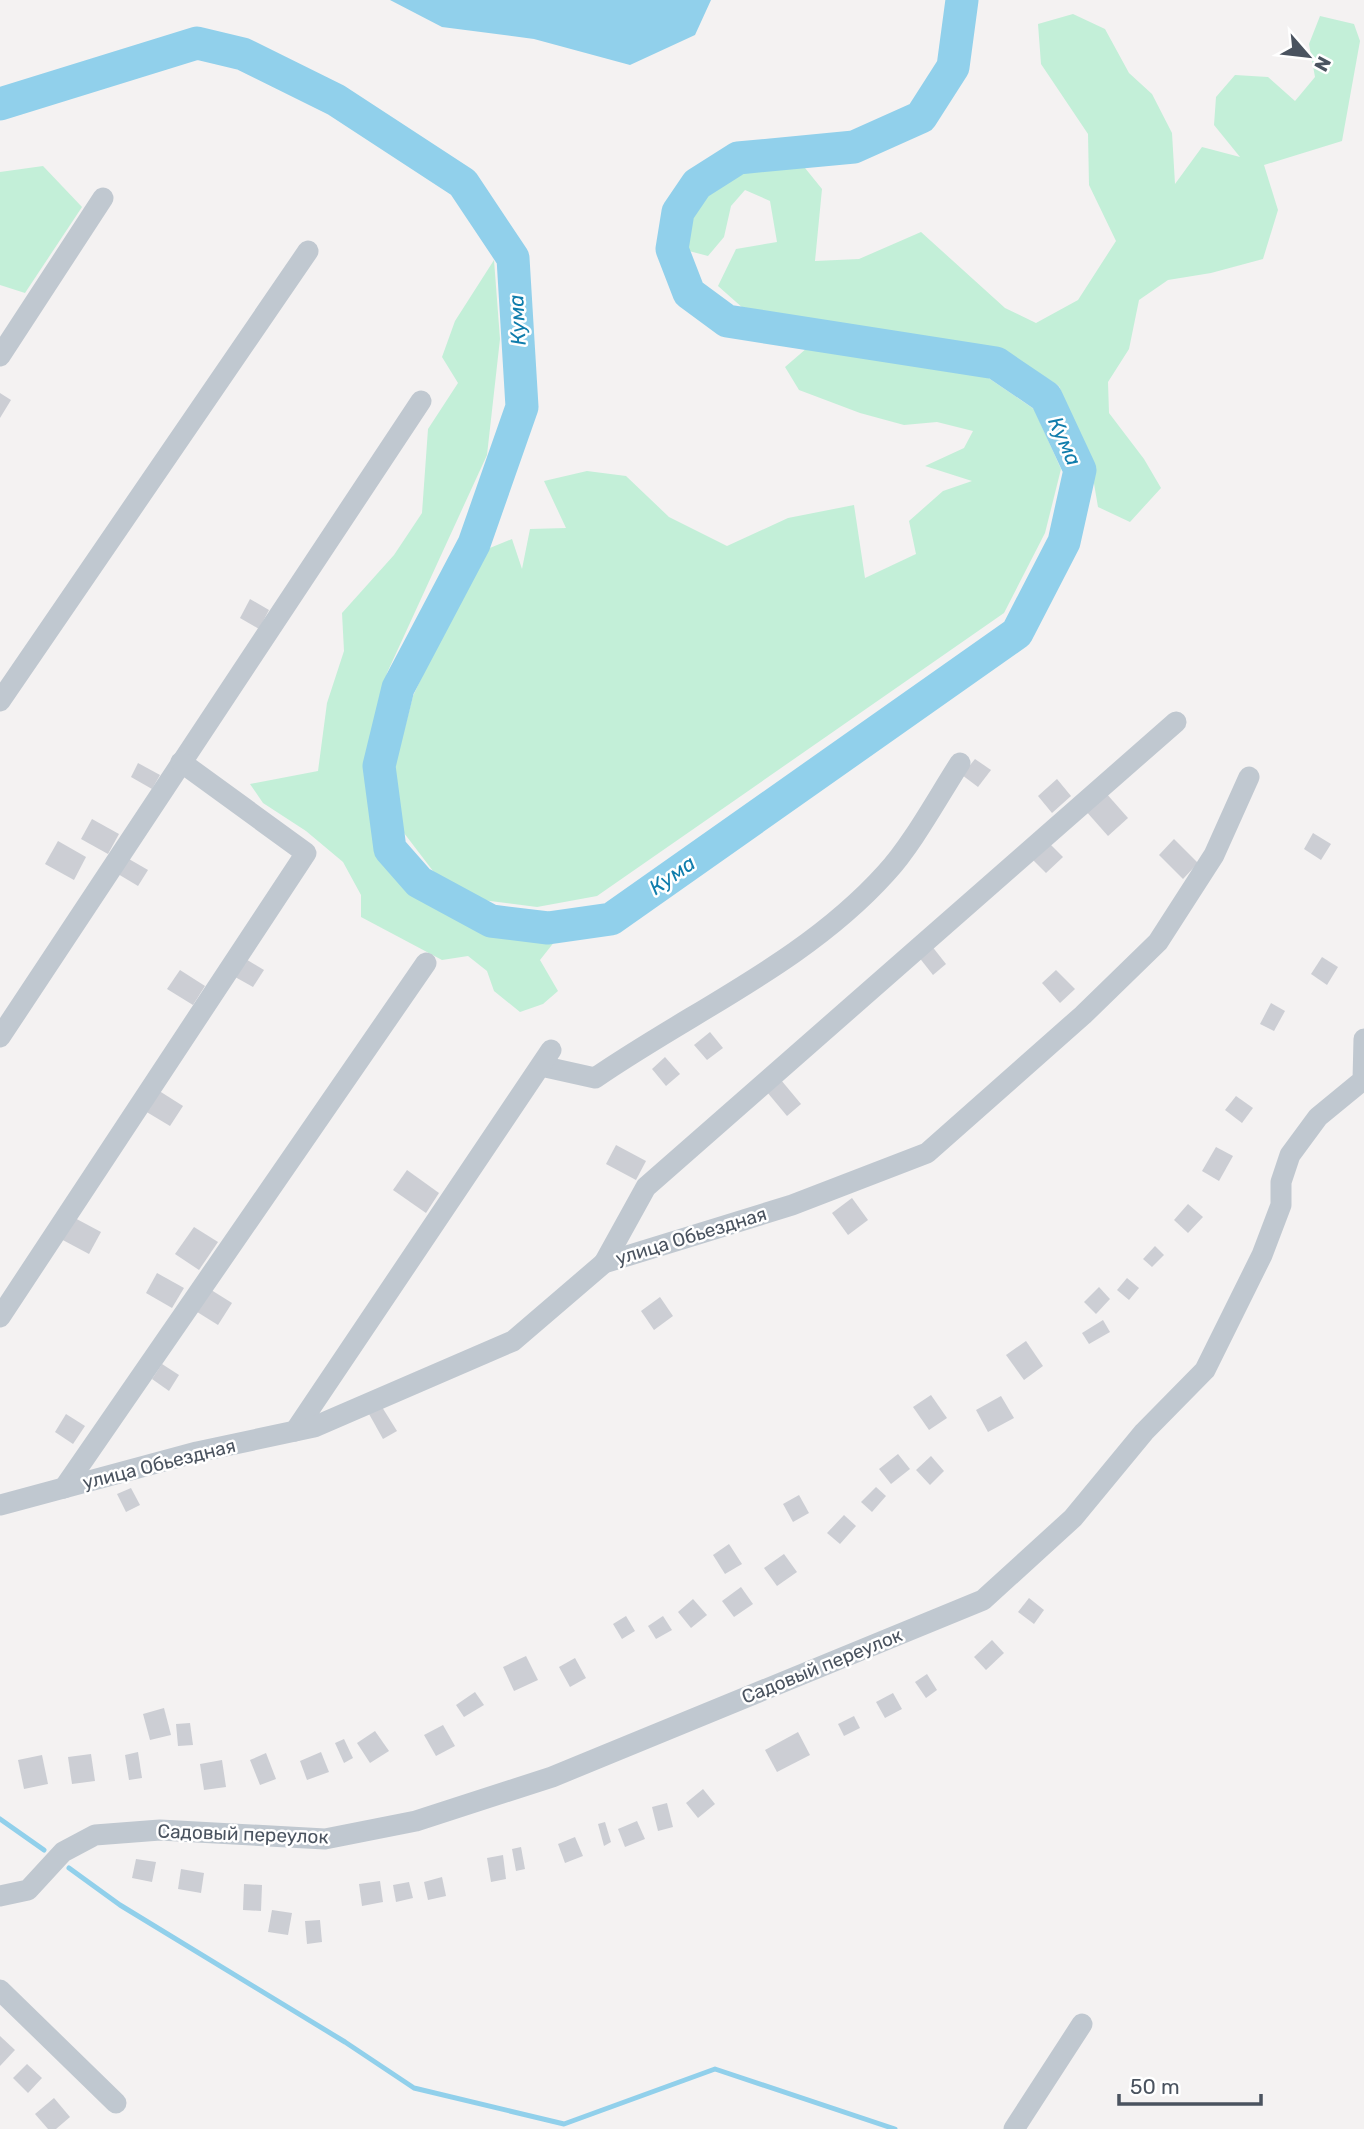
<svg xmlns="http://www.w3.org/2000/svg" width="1364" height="2129" viewBox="0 0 1364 2129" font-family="Rubik,sans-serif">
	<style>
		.green { fill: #c3efd8 }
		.water { fill: #91d0eb }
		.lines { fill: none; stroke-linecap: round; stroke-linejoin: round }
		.stream { stroke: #91d0eb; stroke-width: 5 }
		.river { stroke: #91d0eb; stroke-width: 33 }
		.building { fill: #ccced4 }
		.minor { stroke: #c0c8d0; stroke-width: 21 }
		.labels { text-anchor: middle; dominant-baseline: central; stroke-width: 5; stroke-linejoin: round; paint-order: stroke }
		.street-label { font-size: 19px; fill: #4a535f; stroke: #fff }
		.water-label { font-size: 21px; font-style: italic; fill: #107dac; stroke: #fff }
	</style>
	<rect width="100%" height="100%" fill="#f4f2f2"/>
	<g class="green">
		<polygon points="1073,14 1105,29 1129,73 1152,94 1172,133 1175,184 1202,147 1240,157 1214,125 1216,97 1235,75 1268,77 1295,101 1315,77 1309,44 1320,16 1354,24 1360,41 1342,141 1264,165 1278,210 1263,259 1211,273 1168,280 1139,300 1129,349 1108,382 1109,413 1144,459 1161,488 1130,522 1098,507 1091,466 1059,386 1005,351 744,309 718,286 736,249 777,242 770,201 745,190 731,206 724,237 708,256 689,251 689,218 701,193 743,166 801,163 822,189 815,261 859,259 921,232 1005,308 1036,323 1078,300 1116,241 1089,185 1088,134 1041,64 1038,24"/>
		<polygon points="43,166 82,207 25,293 0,285 0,172"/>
		<polygon points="494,260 500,339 487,455 387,673 369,767 383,855 411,889 493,933 530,941 555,941 540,960 558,991 543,1004 520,1012 494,991 487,971 468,956 442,960 361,917 361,895 343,862 306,831 263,803 250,784 318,771 327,703 344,651 342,613 394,555 422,513 428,429 458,383 442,357 455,321"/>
		<polygon points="807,348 984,375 1034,409 1061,469 1045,533 1004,613 597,896 537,907 474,899 433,871 404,833 393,773 413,696 480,552 512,539 522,569 530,529 566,528 544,481 587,471 626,476 669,517 727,546 788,518 854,505 865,578 916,554 909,521 943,491 972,481 925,466 964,448 973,431 937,422 904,425 860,413 799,390 785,367"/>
	</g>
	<polygon class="water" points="390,0 711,0 695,35 630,65 534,39 442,27"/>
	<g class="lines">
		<g class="stream">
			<polyline points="0,1819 44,1850"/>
			<polyline points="69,1868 120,1905 345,2042 414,2088 564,2124 715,2069 895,2129"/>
		</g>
		<polyline class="river" points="0,104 197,43 243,54 336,100 463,183 513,258 522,407 474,544 398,688 379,766 390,849 419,882 491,921 548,928 611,919 1017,633 1064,542 1080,470 1046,397 996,363 727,321 689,293 672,249 678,212 697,184 738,158 854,147 921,117 953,67 962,0"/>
	</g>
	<g class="building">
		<polygon points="0,393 11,400 0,418"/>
		<polygon points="250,599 269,610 259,629 240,618"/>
		<polygon points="975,759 991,770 978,787 962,775"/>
		<polygon points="138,763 160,775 152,789 131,777"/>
		<polygon points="1057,779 1071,796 1052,813 1038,796"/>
		<polygon points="1105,792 1128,818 1108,836 1085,810"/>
		<polygon points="92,819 119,834 108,854 81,839"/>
		<polygon points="1313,833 1331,844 1321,860 1304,849"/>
		<polygon points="1174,839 1198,863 1183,879 1159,855"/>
		<polygon points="58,841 86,857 74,880 45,864"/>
		<polygon points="1047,841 1063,857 1046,873 1030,857"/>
		<polygon points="122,855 148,870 138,886 113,871"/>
		<polygon points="931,945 946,964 933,975 918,956"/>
		<polygon points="239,955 264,970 253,987 228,973"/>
		<polygon points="1322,957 1338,967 1327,985 1311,974"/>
		<polygon points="180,970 205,986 193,1005 167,989"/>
		<polygon points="1056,970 1075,989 1060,1003 1042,983"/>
		<polygon points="1271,1003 1285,1011 1274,1031 1260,1024"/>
		<polygon points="710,1032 723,1048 707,1060 694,1045"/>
		<polygon points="665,1057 680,1074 666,1086 652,1069"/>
		<polygon points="781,1080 801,1104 787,1116 767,1092"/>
		<polygon points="153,1087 183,1106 170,1126 140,1108"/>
		<polygon points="1236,1096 1253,1108 1242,1123 1225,1110"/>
		<polygon points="616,1145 646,1161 636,1180 606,1164"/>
		<polygon points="1216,1147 1233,1156 1219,1181 1202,1171"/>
		<polygon points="407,1170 439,1193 426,1213 393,1190"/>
		<polygon points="852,1198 868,1220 848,1235 832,1213"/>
		<polygon points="1188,1204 1203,1217 1188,1233 1174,1220"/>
		<polygon points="71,1216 101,1232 89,1254 59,1238"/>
		<polygon points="194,1227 218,1242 199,1270 175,1254"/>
		<polygon points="1155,1246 1164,1255 1152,1267 1143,1259"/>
		<polygon points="157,1273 184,1288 172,1308 146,1293"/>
		<polygon points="1127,1278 1139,1288 1129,1300 1117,1290"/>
		<polygon points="1099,1287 1110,1299 1096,1314 1084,1302"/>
		<polygon points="208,1288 232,1303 218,1325 194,1310"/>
		<polygon points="660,1297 673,1316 654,1330 641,1311"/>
		<polygon points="1103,1320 1110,1332 1089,1344 1082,1333"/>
		<polygon points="1026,1341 1043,1366 1024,1380 1006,1355"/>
		<polygon points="162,1364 179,1375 169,1391 152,1379"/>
		<polygon points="931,1395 947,1418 929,1430 913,1407"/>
		<polygon points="1001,1396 1014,1418 988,1432 976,1410"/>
		<polygon points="382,1407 397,1431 383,1439 369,1414"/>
		<polygon points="66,1414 85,1426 73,1444 55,1432"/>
		<polygon points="898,1454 910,1469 891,1484 879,1469"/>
		<polygon points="931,1456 944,1471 930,1485 916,1470"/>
		<polygon points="876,1487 886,1496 872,1512 861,1502"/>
		<polygon points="131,1488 140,1505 126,1512 117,1494"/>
		<polygon points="799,1495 809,1513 793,1522 783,1504"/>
		<polygon points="844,1515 856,1526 840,1544 827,1533"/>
		<polygon points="729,1544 742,1564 725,1574 713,1555"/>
		<polygon points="784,1554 797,1572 777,1586 764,1568"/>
		<polygon points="741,1587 753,1604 734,1617 722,1601"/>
		<polygon points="1029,1598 1044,1610 1034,1624 1018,1612"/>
		<polygon points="693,1599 707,1615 691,1628 678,1612"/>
		<polygon points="626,1616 635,1631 622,1639 613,1624"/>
		<polygon points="663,1616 672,1630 656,1639 648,1626"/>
		<polygon points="992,1640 1004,1653 986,1670 974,1657"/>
		<polygon points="526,1656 538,1680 514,1691 503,1667"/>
		<polygon points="575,1658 586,1678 570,1687 559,1667"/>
		<polygon points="927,1674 937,1690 926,1698 915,1682"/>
		<polygon points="475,1692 484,1705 464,1717 456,1705"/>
		<polygon points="893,1693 902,1709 885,1718 876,1702"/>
		<polygon points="164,1708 171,1735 150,1740 143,1714"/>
		<polygon points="854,1716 860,1728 844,1736 838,1724"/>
		<polygon points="190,1723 193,1745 178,1746 176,1724"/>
		<polygon points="443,1725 455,1746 436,1756 424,1735"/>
		<polygon points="375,1731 389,1751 370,1763 357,1743"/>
		<polygon points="798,1732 810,1755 777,1772 765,1750"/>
		<polygon points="344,1739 353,1758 344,1763 335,1743"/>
		<polygon points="138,1752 142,1778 129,1780 125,1755"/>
		<polygon points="321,1752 329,1772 307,1780 300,1761"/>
		<polygon points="266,1753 276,1779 260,1785 250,1760"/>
		<polygon points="91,1754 95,1781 72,1784 68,1757"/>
		<polygon points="42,1755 48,1784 24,1789 18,1760"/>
		<polygon points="222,1760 226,1787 204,1790 200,1764"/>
		<polygon points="703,1789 715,1804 698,1818 686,1803"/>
		<polygon points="667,1803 673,1827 658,1831 652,1807"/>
		<polygon points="637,1821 645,1839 625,1847 618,1829"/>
		<polygon points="605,1822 611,1842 604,1846 598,1824"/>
		<polygon points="575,1837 583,1856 565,1863 558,1844"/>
		<polygon points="521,1847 525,1869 516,1871 512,1849"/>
		<polygon points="503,1855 506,1879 491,1882 487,1858"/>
		<polygon points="136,1859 156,1862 152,1882 132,1878"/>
		<polygon points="181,1869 204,1873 201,1893 178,1889"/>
		<polygon points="442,1877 446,1896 428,1900 424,1882"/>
		<polygon points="380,1881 383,1902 362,1906 359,1884"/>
		<polygon points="409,1882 413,1898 396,1902 393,1885"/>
		<polygon points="244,1884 262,1885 261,1911 243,1910"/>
		<polygon points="272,1910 292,1913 288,1935 268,1932"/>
		<polygon points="320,1920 322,1942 307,1944 305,1921"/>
		<polygon points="0,2036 15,2050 0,2066"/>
		<polygon points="27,2064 42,2078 28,2093 13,2078"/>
		<polygon points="54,2098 70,2117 56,2129 48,2129 35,2114"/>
	</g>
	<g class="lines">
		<g class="minor">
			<polyline points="0,356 103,198"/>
			<polyline points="0,701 308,251"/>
			<polyline points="0,1037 421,401"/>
			<path d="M541 1066 595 1078C692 1011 806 962 886 873 912 845 938 797 960 763"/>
			<polyline points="604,1263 646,1187 1176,722"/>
			<polyline points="0,1317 306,853 181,762"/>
			<polyline points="295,1431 551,1050"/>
			<polyline points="64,1488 426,963"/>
			<polyline points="0,1505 197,1452 314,1427 513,1341 604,1263 792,1205 927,1153 1083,1015 1158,942 1214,855 1249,777"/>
			<polyline points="0,1896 28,1890 63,1852 95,1835 160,1830 325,1839 416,1821 552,1777 983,1600 1073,1518 1144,1432 1205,1370 1262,1255 1281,1205 1281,1182 1290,1155 1318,1117 1363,1080 1364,1039"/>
			<polyline points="0,1990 116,2103"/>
			<polyline points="1014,2129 1082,2024"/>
		</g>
	</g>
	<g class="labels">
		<g class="street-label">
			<text transform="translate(691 1236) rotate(-17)">улица Обьездная</text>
			<text transform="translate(159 1464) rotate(-14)">улица Обьездная</text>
			<text transform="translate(822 1666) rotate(-22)">Садовый переулок</text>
			<text transform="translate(243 1834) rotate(2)">Садовый переулок</text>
		</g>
		<g class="water-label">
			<text transform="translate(517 320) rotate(-93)">Кума</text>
			<text transform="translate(1065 441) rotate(66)">Кума</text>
			<text transform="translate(672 875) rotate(-35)">Кума</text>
		</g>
	</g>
	<g transform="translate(1308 56) rotate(118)" stroke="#ffffff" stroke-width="5" paint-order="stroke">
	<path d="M0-5L12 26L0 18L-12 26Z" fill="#4a535f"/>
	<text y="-10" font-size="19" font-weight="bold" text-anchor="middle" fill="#4a535f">N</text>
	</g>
	<path d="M1119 2094v10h142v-10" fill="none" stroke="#4a535f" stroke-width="3.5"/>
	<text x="1130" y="2094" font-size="21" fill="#4a535f" stroke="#ffffff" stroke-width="5" paint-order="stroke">50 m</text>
</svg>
